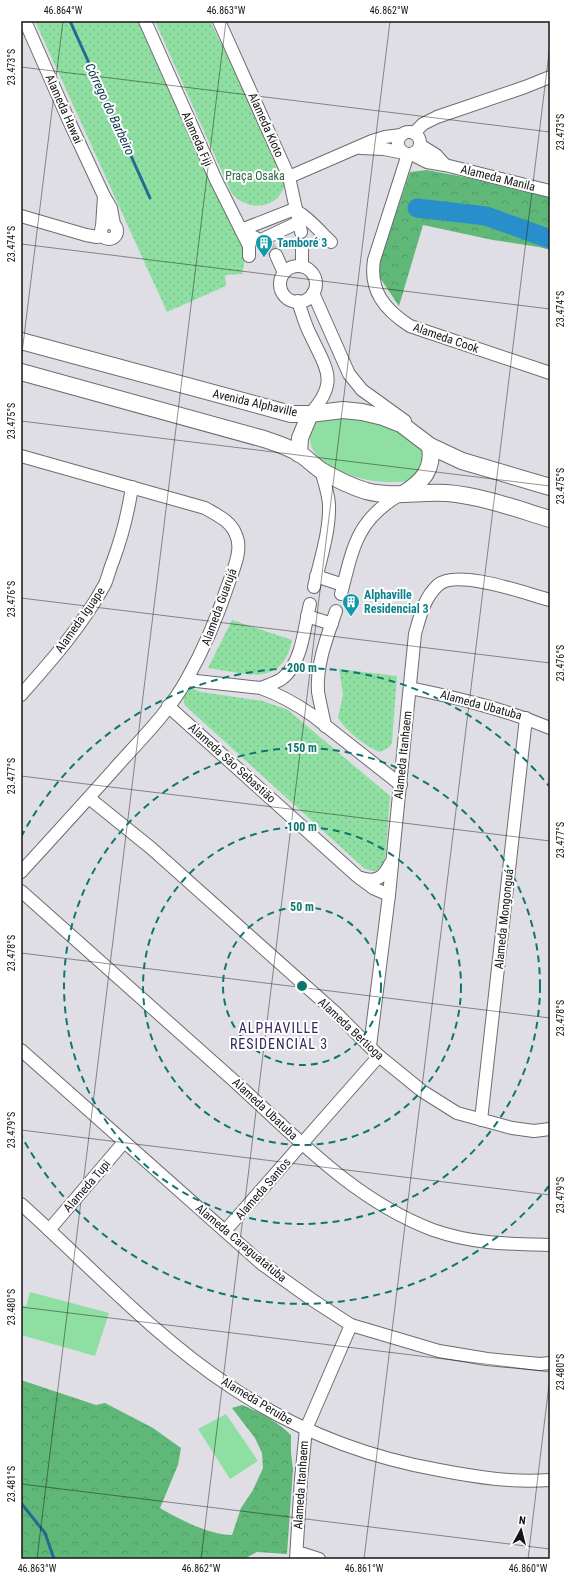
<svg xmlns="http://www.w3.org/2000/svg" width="571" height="1580" viewBox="0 0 571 1580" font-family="'Roboto Condensed',sans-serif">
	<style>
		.grass { fill: url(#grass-dots) }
		.forest { fill: url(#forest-crowns) }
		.garden { fill: #8fdfa2 }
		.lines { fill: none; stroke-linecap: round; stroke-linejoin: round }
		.stream { stroke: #236a94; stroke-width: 3 }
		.river { stroke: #298fca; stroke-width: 19 }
		.minor-tunnel { stroke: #c1c0c5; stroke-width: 12; stroke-dasharray: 12 6; stroke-linecap: butt }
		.minor-casing { stroke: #6d6c72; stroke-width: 14 }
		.secondary-casing { stroke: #6d6c72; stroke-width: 18 }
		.minor { stroke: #fff; stroke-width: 12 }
		.secondary { stroke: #fff; stroke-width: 16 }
		.ticks { fill: none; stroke: #151517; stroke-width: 1; stroke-opacity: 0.45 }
		.ring { fill: none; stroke: #0f766e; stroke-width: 2; stroke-dasharray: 7 5 }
		.labels { text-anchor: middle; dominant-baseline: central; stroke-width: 4; stroke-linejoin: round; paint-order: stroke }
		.street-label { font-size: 12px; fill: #151517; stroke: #fff }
		.park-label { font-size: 12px; fill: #29663c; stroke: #fff }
		.culture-label { font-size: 12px; font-weight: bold; fill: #0d838f; stroke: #fff; text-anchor: start }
		.water-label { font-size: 13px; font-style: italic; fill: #08334b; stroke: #fff }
		.quarter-label { font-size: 14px; letter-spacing: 1px; fill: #37245e; stroke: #fff }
		.centre { fill: #0f766e; stroke: #fff; stroke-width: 2 }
		.ring-label { font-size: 12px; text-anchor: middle; font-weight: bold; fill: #0f766e; stroke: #fff; stroke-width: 4; stroke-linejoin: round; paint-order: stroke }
		.neatline { fill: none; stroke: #151517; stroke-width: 1.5 }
		.ticks-label { font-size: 10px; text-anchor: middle; fill: #151517 }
	</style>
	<defs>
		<pattern id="grass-dots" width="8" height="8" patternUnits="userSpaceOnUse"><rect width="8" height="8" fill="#8fdfa2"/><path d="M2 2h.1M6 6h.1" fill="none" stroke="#7abe8b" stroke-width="1.8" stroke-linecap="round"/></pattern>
		<pattern id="forest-crowns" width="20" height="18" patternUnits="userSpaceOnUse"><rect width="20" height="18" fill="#5fb778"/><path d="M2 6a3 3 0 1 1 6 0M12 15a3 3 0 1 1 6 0" fill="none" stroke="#529c67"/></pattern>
	</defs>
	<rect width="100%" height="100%" fill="#dfdee4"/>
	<g class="grass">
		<polygon points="35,21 139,21 244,245 245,259 242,274 225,275 226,286 167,312"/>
		<path d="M155 21H210L282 166C283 170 285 176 285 181 282 210 246 213 231 192Z"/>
		<path d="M232 620 292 640C282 689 245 673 208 668Z"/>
		<path d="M339 669 397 676 392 743C389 749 385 750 379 752 364 745 347 732 338 718L343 694Z"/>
		<polygon points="190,688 201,692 263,701 288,710 390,796 385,860 382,868 374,871 365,869 192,712 184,704 183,695"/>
	</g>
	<g class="forest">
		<polygon points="427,170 485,181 550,197 550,250 539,247 493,240 423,225 399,306 376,272 410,172"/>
		<path d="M21 1380 96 1405 105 1403 153 1428 181 1448 178 1465 160 1508C180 1520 210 1535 232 1535L241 1508 253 1490 263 1468 262 1453 255 1438 232 1408 242 1405C261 1413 275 1420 291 1435V1453L293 1469 287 1554 257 1552 244 1559H21Z"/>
	</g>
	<g class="garden">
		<path d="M353 415C365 419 379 421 390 426 396 429 401 433 405 437 417 445 432 454 421 470 411 483 405 482 389 482 365 483 305 466 310 434 311 426 315 421 322 418 331 415 343 416 353 415Z"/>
		<polygon points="30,1292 109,1313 95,1356 21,1335 21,1305 26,1306"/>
		<polygon points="226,1414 258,1461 230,1479 198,1429"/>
	</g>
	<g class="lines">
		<g class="stream">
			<polyline points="70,21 150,198"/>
			<polyline points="21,1503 45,1533 54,1559"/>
		</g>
		<polyline class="river" points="417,208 486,216 550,239"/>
		<polyline class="minor-tunnel" points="265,243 276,255"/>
		<defs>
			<g id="minor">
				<polyline points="25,21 69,121 104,196 111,208 114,224"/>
				<polyline points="145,21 216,180 241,230 265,243"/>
				<polyline points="219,21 289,177 301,232"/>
				<circle cx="409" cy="143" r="11"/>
				<polyline points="414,133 423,124 437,117 525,87 550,77"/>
				<polyline points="420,145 436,155 445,165"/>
				<polyline points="361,148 384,149 404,153"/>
				<path d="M408 154 374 260C369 291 385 310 410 326L550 373"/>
				<polyline points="411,154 427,162 445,165 550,191"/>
				<polyline points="289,177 372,141 385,137 401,135"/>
				<polyline points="21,216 86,235 97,237 102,236"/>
				<circle cx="109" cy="231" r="8"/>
				<polyline points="102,227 104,196"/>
				<polyline points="261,240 299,222"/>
				<polyline points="276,255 284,273"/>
				<path d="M249 256V246L241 230 292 210C302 210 323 235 331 242"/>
				<polyline points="302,266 302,245"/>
				<circle cx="298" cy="284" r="18"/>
				<polyline points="313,293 349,374 362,390 405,421"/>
				<path d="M298 301C302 313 305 325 311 336 327 370 339 382 310 414"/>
				<path d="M21 456 205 508C217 515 231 521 236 535 243 550 233 570 228 585 217 618 204 649 187 679 169 712 141 739 117 766 85 802 53 837 21 872"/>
				<polyline points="316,576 343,585"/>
				<path d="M314 587C320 560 330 532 329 504 328 492 324 481 321 470"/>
				<path d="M341 594C353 548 356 520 401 494"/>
				<polyline points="307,616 332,624"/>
				<path d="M187 680 261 688C280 695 296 704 312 715L401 785"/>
				<path d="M261 688C268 685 279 682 284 677 303 660 304 627 310 604"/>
				<path d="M410 688C458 698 504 709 550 728"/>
				<path d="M21 695C51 661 83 625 105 584 108 577 110 568 113 561 122 537 128 513 132 487"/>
				<polyline points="168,706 357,876 373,888 389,895"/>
				<path d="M325 726C323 715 320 703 318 692 316 665 327 637 336 611"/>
				<polyline points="89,798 151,848 337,1014 379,1056 422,1091 457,1113 512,1128 534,1131 550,1129"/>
				<path d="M361 878C376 883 384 877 390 864"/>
				<path d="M21 891C91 954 162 1016 232 1079 294 1135 353 1200 433 1230 473 1244 509 1244 550 1245"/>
				<path d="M370 1046 389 895 415 634C420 616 424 598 438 585 457 568 527 594 550 600"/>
				<polyline points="21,1050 262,1264 311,1299 351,1325 439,1351 487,1359 540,1364 550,1363"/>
				<polyline points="481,1120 526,718"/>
				<path d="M21 1204C90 1266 154 1336 231 1387 294 1429 365 1457 439 1470 476 1477 513 1483 550 1480"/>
				<polyline points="49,1230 124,1142"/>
				<polyline points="225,1231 379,1056"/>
				<polyline points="297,1552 319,1559"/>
				<polyline points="296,1559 301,1479 306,1429 351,1325"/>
			</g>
			<g id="secondary">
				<polyline points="21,341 291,414 310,414 343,410 362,412 383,417 401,424 430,446 462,461 550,487"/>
				<path d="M21 372 264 439C276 443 289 447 300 454 308 459 314 466 322 471 336 479 350 486 366 491 393 498 420 491 447 493 482 496 517 509 550 519"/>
				<polyline points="299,454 300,438 310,414"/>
				<path d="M403 494C422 482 434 470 430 446"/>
			</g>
		</defs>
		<use href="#minor" class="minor-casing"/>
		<use href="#secondary" class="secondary-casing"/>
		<use href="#minor" class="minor"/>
		<use href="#secondary" class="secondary"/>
	</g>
	<path class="ticks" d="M21 67 550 132M21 244 550 309M21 361 63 21M21 421 550 486M21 598 550 663M21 776 550 841M21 953 550 1018M21 1130 550 1195M21 1307 550 1372M21 1484 550 1549M37 1559 226 21M201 1559 390 21M364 1559 550 45M528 1559 550 1376"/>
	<g class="ring">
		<circle cx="302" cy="986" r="79"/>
		<circle cx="302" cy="986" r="159"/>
		<circle cx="302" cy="986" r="238"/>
		<path d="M549 1186A318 318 0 0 1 21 1135M21 837A318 318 0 0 1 549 786"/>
	</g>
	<defs>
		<symbol id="building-pin" viewBox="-11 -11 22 30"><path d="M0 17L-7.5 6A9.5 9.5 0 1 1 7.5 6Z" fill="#0f9aa8" stroke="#fff"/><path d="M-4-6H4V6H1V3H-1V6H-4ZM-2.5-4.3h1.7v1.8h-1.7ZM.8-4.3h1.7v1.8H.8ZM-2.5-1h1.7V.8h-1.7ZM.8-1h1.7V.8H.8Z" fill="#fff"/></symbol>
	</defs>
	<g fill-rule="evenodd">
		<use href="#building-pin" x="254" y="233" width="20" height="27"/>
		<use href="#building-pin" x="341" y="592" width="20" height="27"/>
	</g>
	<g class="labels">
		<g class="street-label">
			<text transform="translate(64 109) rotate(66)">Alameda Hawai</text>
			<text transform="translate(266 125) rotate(66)">Alameda Kioto</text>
			<text transform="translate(197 139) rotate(66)">Alameda Fiji</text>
			<text transform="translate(498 178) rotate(14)">Alameda Manila</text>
			<text transform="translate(446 338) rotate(19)">Alameda Cook</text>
			<text transform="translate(255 403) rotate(13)">Avenida Alphaville</text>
			<text transform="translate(219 607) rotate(-70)">Alameda Guarujá</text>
			<text transform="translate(80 620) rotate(-55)">Alameda Iguape</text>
			<text transform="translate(481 705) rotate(15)">Alameda Ubatuba</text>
			<text transform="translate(403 755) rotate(-84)">Alameda Itanhaem</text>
			<text transform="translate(232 763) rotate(42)">Alameda São Sebastião</text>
			<text transform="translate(504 919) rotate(-84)">Alameda Mongonguá</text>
			<text transform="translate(351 1029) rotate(43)">Alameda Bertioga</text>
			<text transform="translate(265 1109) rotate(43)">Alameda Ubatuba</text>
			<text transform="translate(87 1186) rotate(-49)">Alameda Tupi</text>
			<text transform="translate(263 1189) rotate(-49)">Alameda Santos</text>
			<text transform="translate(241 1243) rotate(40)">Alameda Caraguatatuba</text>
			<text transform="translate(257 1401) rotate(31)">Alameda Peruíbe</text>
			<text transform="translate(301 1485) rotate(-86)">Alameda Itanhaem</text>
		</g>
		<g class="park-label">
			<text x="255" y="176">Praça Osaka</text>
		</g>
		<g class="culture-label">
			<text x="277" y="243">Tamboré 3</text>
			<text x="364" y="595">Alphaville<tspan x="364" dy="14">Residencial 3</tspan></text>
		</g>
		<g class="water-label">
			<text transform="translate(110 109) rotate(65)">Córrego do Barbeiro</text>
		</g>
		<g class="quarter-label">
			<text x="279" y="1028">ALPHAVILLE<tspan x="279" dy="16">RESIDENCIAL 3</tspan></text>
		</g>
	</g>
	<circle cx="302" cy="986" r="6" class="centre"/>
	<g class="ring-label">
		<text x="302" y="672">200 m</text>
		<text x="302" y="752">150 m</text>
		<text x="302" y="831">100 m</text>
		<text x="302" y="911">50 m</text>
	</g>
	<rect width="571" height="1580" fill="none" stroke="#ffffff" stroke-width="44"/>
	<g transform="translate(521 1530) rotate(7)" stroke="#ffffff" stroke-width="3" paint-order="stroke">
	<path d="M0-3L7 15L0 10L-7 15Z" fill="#151517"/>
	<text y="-6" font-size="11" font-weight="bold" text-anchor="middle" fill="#151517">N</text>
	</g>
	<rect x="22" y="22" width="527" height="1536" class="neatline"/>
	<g class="ticks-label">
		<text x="63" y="14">46.864°W</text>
		<text x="226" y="14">46.863°W</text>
		<text x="389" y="14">46.862°W</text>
		<text transform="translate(11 67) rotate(-90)" y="4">23.473°S</text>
		<text transform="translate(560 132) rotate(-90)" y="4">23.473°S</text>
		<text transform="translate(11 244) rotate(-90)" y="4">23.474°S</text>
		<text transform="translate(560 309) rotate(-90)" y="4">23.474°S</text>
		<text transform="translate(11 421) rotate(-90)" y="4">23.475°S</text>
		<text transform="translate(560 486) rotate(-90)" y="4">23.475°S</text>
		<text transform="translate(11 599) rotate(-90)" y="4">23.476°S</text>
		<text transform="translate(560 663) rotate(-90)" y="4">23.476°S</text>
		<text transform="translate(11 776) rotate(-90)" y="4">23.477°S</text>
		<text transform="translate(560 840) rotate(-90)" y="4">23.477°S</text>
		<text transform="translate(11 953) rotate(-90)" y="4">23.478°S</text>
		<text transform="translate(560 1018) rotate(-90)" y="4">23.478°S</text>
		<text transform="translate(11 1130) rotate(-90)" y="4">23.479°S</text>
		<text transform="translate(560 1195) rotate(-90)" y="4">23.479°S</text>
		<text transform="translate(11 1307) rotate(-90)" y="4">23.480°S</text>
		<text transform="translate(560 1372) rotate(-90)" y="4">23.480°S</text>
		<text transform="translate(11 1484) rotate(-90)" y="4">23.481°S</text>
		<text x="37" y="1572">46.863°W</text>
		<text x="201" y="1572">46.862°W</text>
		<text x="364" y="1572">46.861°W</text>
		<text x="528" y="1572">46.860°W</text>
	</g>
</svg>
